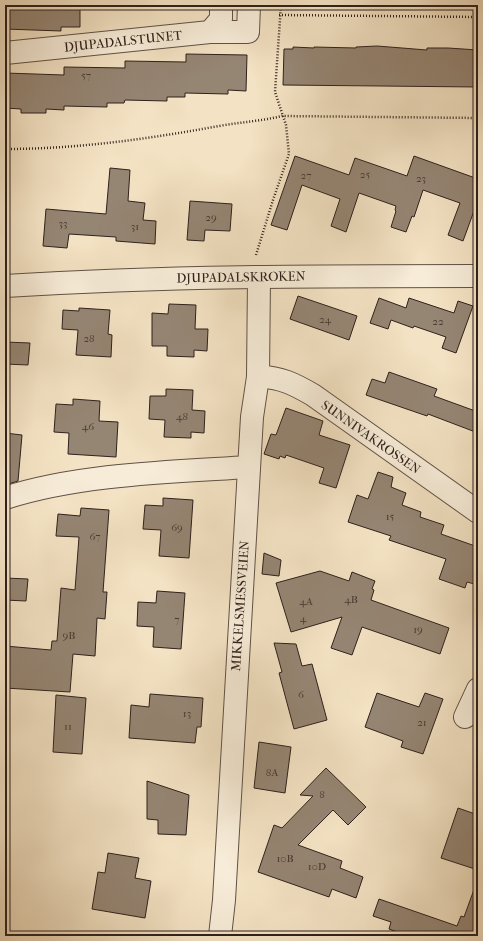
<svg xmlns="http://www.w3.org/2000/svg" width="483" height="941" viewBox="0 0 483 941" font-family="'IM FELL French Canon',serif">
	<style>
		.building { fill: #958573; stroke: #2f211c }
		.lines { fill: none; stroke-linecap: round; stroke-linejoin: round }
		.minor-casing { stroke: #605146; stroke-width: 24 }
		.path { stroke: #2f211c; stroke-width: 2.5; stroke-dasharray: 1 2; stroke-linecap: butt }
		.minor { stroke: #f7ecd8; stroke-width: 22 }
		.labels { text-anchor: middle; dominant-baseline: central; stroke-width: 3.5; stroke-linejoin: round; paint-order: stroke }
		.number-label { font-size: 11px; fill: #483a32 }
		.street-label { font-size: 13px; fill: #2f211c; stroke: #f7ecd8 }
	</style>
	<rect width="100%" height="100%" fill="#f3e2c3"/>
	<filter id="stains"><feTurbulence type="fractalNoise" baseFrequency=".005" numOctaves="4"/><feColorMatrix values="0 0 0 0 .2 0 0 0 0 .09 0 0 0 0 .02 0 0 0 .5 -.17"/></filter>
	<radialGradient id="worn" r=".72"><stop offset=".6" stop-color="#630" stop-opacity="0"/><stop offset="1" stop-color="#630" stop-opacity=".3"/></radialGradient>
	<g class="building">
		<polygon points="5,5 80,5 80,27 61,27 61,31 5,29"/>
		<polygon points="377,46 427,50 427,48 448,48 478,50 478,87 283,85 284,49 293,49 293,47 314,48 314,47 356,48 356,47"/>
		<polygon points="186,54 247,55 246,91 228,90 228,94 185,93 185,97 167,97 167,101 125,100 124,103 107,103 107,107 64,106 64,110 46,109 46,113 21,113 21,109 5,108 5,73 64,75 64,67 125,68 125,61 186,62"/>
		<polygon points="295,156 349,175 355,158 407,176 414,156 478,179 478,200 463,241 448,235 460,203 423,190 414,217 412,216 406,232 391,227 396,211 395,210 396,206 359,193 346,232 331,226 340,199 302,185 287,230 271,225"/>
		<polygon points="110,168 130,170 128,201 145,203 143,220 156,221 155,244 116,241 116,237 69,234 67,248 43,246 46,209 106,214"/>
		<polygon points="190,201 232,204 230,231 205,230 204,241 187,240"/>
		<polygon points="298,296 357,316 349,340 290,319"/>
		<polygon points="379,298 406,308 409,298 454,313 458,301 473,306 456,353 442,348 446,337 414,326 413,328 391,320 388,329 370,323"/>
		<polygon points="169,304 196,305 195,329 208,329 207,351 194,350 194,357 167,356 167,346 152,346 152,313 168,314"/>
		<polygon points="79,308 110,310 108,334 112,335 111,357 76,355 78,330 62,329 63,310 79,311"/>
		<polygon points="5,342 30,343 28,365 5,364"/>
		<polygon points="389,372 437,389 434,396 478,412 478,433 428,414 427,416 366,395 372,379 385,383"/>
		<polygon points="166,389 193,390 192,410 205,411 204,433 191,432 191,438 164,437 165,420 149,419 150,396 166,396"/>
		<polygon points="73,399 100,401 99,421 118,422 116,457 68,454 69,433 54,432 56,404 73,405"/>
		<polygon points="286,408 323,421 319,435 350,445 336,488 319,483 324,468 286,455 285,458 280,456 279,459 264,454 271,434 276,435"/>
		<polygon points="5,433 22,435 18,481 5,485"/>
		<polygon points="378,472 393,477 391,487 406,493 402,505 421,512 420,517 444,525 441,534 478,547 478,585 467,582 465,588 439,579 446,559 389,540 391,536 348,522 357,495 368,499"/>
		<polygon points="163,498 193,500 189,558 159,556 161,530 143,529 145,505 163,506"/>
		<polygon points="81,508 109,510 103,592 107,592 105,619 97,618 95,656 73,654 70,692 5,688 5,646 51,650 52,641 57,641 61,588 75,590 79,537 56,536 58,514 80,516"/>
		<polygon points="264,553 281,560 279,576 262,574"/>
		<polygon points="320,571 349,581 352,572 375,581 372,589 374,590 371,600 449,628 440,654 362,627 352,655 331,648 342,617 291,632 276,583"/>
		<polygon points="5,578 28,579 26,601 5,600"/>
		<polygon points="157,591 185,593 181,649 153,647 154,627 137,626 138,602 156,603"/>
		<polygon points="274,643 296,644 302,666 312,664 327,720 294,729 279,673 282,672"/>
		<polygon points="377,693 419,707 425,693 443,699 423,754 401,747 403,741 365,727"/>
		<polygon points="150,694 203,698 201,727 197,727 195,743 129,738 131,705 149,707"/>
		<polygon points="56,695 86,698 82,754 53,752"/>
		<polygon points="259,742 291,747 285,793 254,788"/>
		<polygon points="326,768 366,807 348,825 333,810 298,845 342,861 340,868 363,877 356,898 332,889 329,897 258,872 274,825 282,828 313,796 300,795"/>
		<polygon points="147,781 189,795 186,835 158,834 158,820 147,819"/>
		<polygon points="458,808 478,815 478,870 441,858"/>
		<polygon points="108,853 139,858 135,878 151,881 145,918 92,909 98,872 105,873"/>
		<polygon points="476,884 478,885 478,936 408,936 389,929 391,922 373,916 379,899 457,926 461,916 464,917"/>
	</g>
	<g class="lines">
		<defs>
			<g id="minor">
				<polyline points="210,32 248,32 249,5"/>
				<polyline points="5,53 210,32 221,19 221,5"/>
				<path d="M5 286C163 276 320 276 478 276"/>
				<path d="M258 377C279 376 296 385 313 395L478 512"/>
				<path d="M5 498C79 474 171 472 249 467"/>
				<polyline points="465,717 478,689"/>
				<polyline points="220,936 224,900 252,417 258,377 259,277"/>
			</g>
		</defs>
		<use href="#minor" class="minor-casing"/>
		<g class="path">
			<polyline points="279,15 478,17"/>
			<path d="M5 149C77 149 148 139 219 126 241 122 262 121 282 116L478 118"/>
			<polyline points="256,255 273,200 289,154 286,125 275,92 281,5"/>
		</g>
		<use href="#minor" class="minor"/>
	</g>
	<g class="labels">
		<g class="number-label">
			<text x="86" y="75">57</text>
			<text x="365" y="174">25</text>
			<text x="306" y="175">27</text>
			<text x="421" y="178">23</text>
			<text x="211" y="217">29</text>
			<text x="63" y="223">33</text>
			<text x="135" y="226">31</text>
			<text x="325" y="319">24</text>
			<text x="438" y="321">22</text>
			<text x="89" y="338">28</text>
			<text x="182" y="416">48</text>
			<text x="88" y="426">46</text>
			<text x="390" y="516">15</text>
			<text x="177" y="527">69</text>
			<text x="95" y="536">67</text>
			<text x="351" y="599">4B</text>
			<text x="306" y="601">4A</text>
			<text x="303" y="618">4</text>
			<text x="177" y="619">7</text>
			<text x="418" y="629">19</text>
			<text x="69" y="635">9B</text>
			<text x="301" y="694">6</text>
			<text x="187" y="713">13</text>
			<text x="422" y="722">21</text>
			<text x="68" y="726">11</text>
			<text x="272" y="772">8A</text>
			<text x="322" y="794">8</text>
			<text x="285" y="858">10B</text>
			<text x="317" y="866">10D</text>
		</g>
		<g class="street-label">
			<text transform="translate(123 41) rotate(-6)">DJUPADALSTUNET</text>
			<text transform="translate(241 277) rotate(-1)">DJUPADALSKROKEN</text>
			<text transform="translate(371 437) rotate(35)">SUNNIVAKROSSEN</text>
			<text transform="translate(240 606) rotate(-86)">MIKKELSMESSVEIEN</text>
		</g>
	</g>
	<rect width="483" height="941" fill="none" stroke="#f3e2c3" stroke-width="20"/>
	<rect x="6" y="6" width="471" height="929" fill="none" stroke="#2f211c" stroke-width="2"/>
	<rect x="10" y="10" width="463" height="921" fill="none" stroke="#2f211c"/>
	<rect width="100%" height="100%" filter="url(#stains)"/>
	<rect width="100%" height="100%" fill="url(#worn)"/>
</svg>
